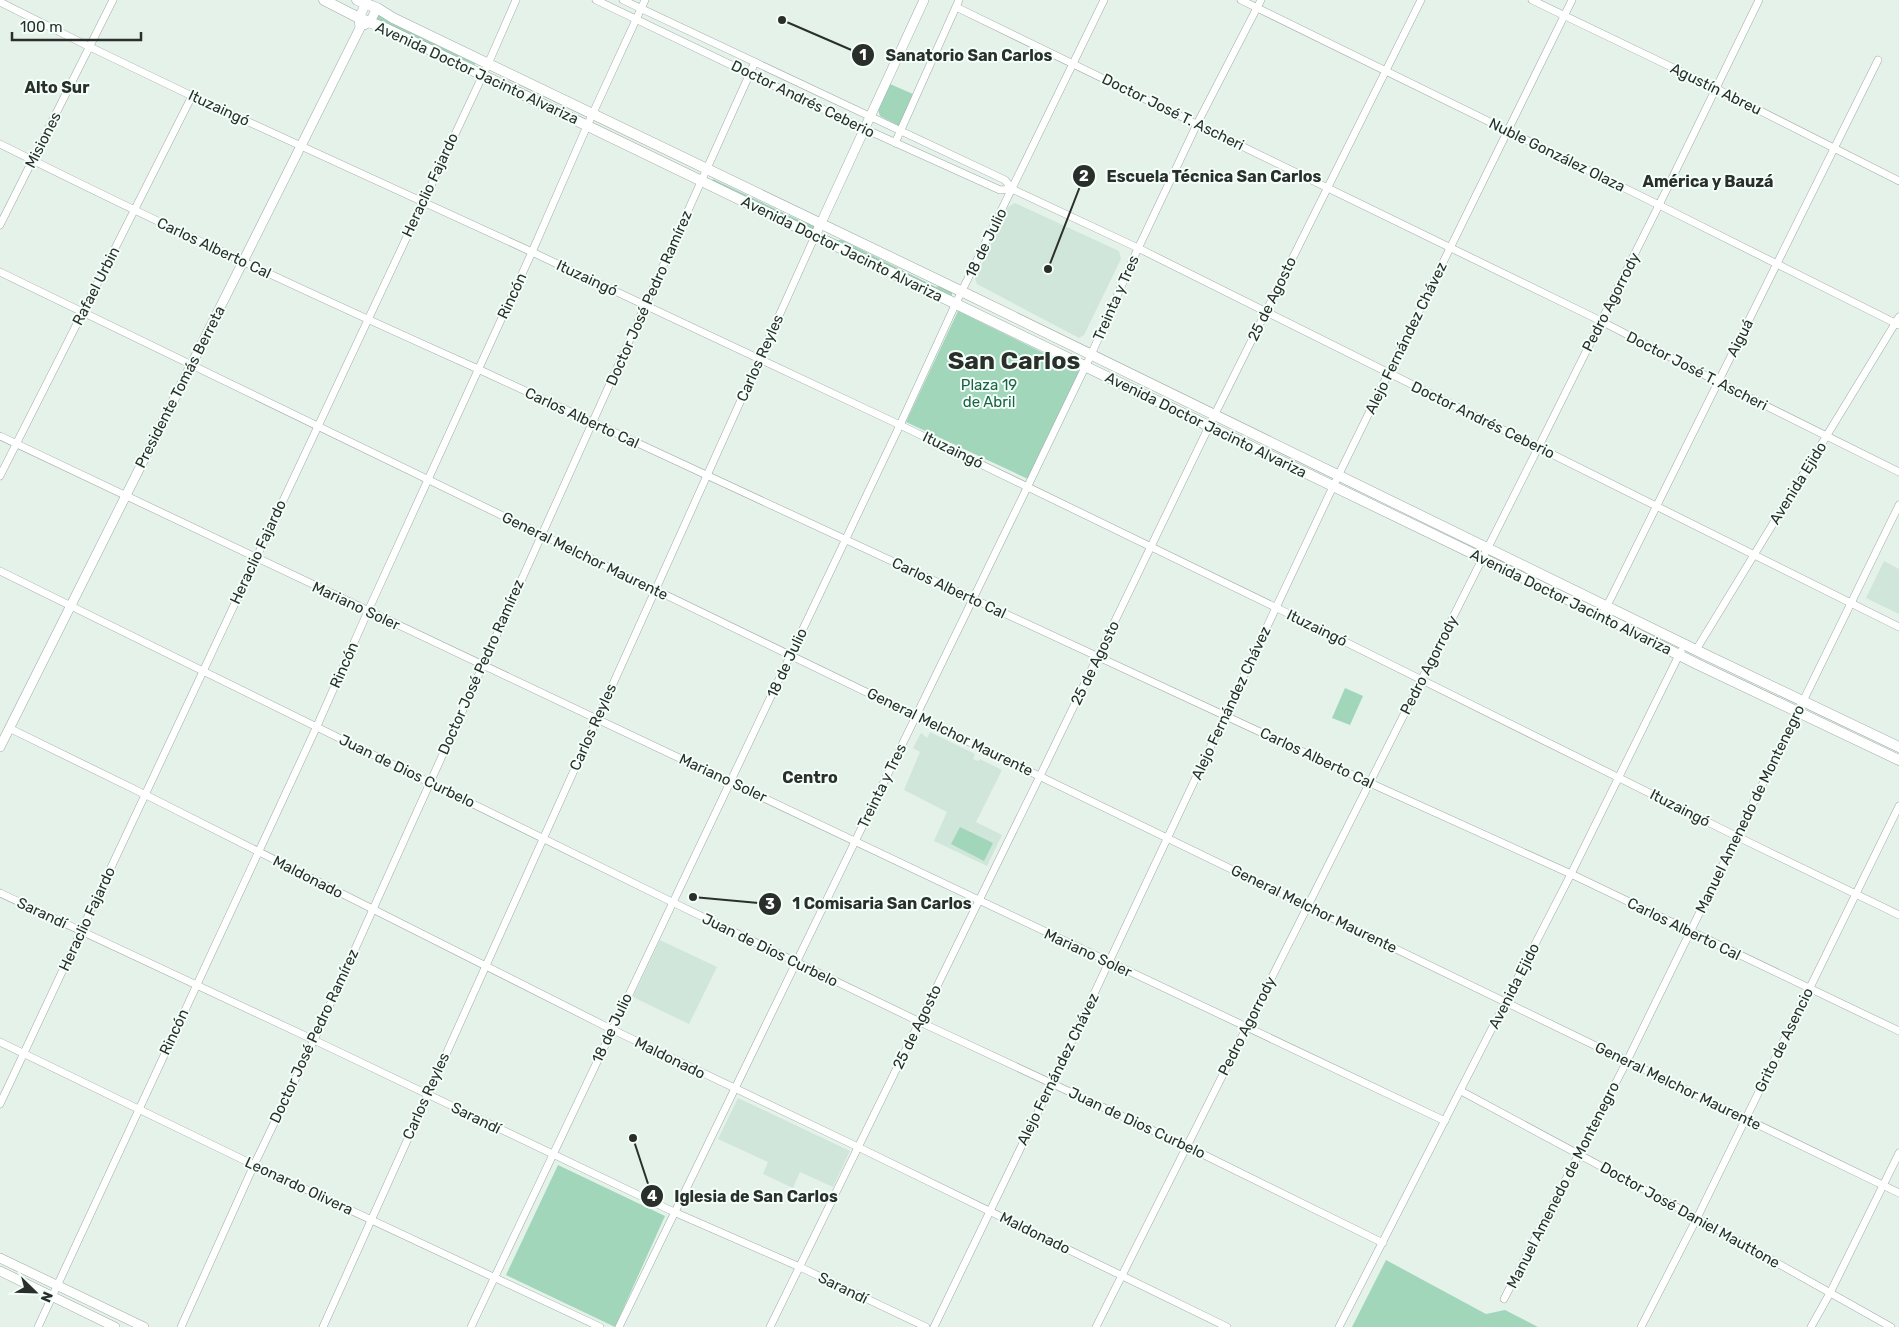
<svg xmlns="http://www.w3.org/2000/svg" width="1899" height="1327" viewBox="0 0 1899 1327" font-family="Rubik,sans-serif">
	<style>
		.built { fill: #d1e6da }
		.green { fill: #a1d6bb }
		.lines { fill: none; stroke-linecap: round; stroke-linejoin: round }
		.minor-casing { stroke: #9eaca5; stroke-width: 8 }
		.tertiary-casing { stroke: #9eaca5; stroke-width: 10 }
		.secondary-casing { stroke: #9eaca5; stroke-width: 11 }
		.minor { stroke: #fff; stroke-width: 7 }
		.tertiary { stroke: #fff; stroke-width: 9 }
		.secondary { stroke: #fff; stroke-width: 10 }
		.labels { text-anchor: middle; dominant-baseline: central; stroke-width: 4; stroke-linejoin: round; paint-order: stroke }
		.street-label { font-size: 15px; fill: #2a2f2c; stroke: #f3fff8 }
		.park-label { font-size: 15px; fill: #1c6246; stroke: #f3fff8 }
		.neighbourhood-label { font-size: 16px; font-weight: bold; fill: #2a2f2c; stroke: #f3fff8 }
		.town-label { font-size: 25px; font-weight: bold; fill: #2a2f2c; stroke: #f3fff8 }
		.leader { fill: none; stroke: #2a2f2c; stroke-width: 2 }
		.callout-dot { fill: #2a2f2c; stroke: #f3fff8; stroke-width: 2 }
		.mark-label { font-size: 15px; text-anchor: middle; font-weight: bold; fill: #fff }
		.callout-label { font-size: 16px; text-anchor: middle; font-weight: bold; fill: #2a2f2c; stroke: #f3fff8; stroke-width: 4; stroke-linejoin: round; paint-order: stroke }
	</style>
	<rect width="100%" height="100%" fill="#e4f2ea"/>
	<g class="built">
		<polygon points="1015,203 1119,251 1121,259 1084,335 1079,338 977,284 975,279 1008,207"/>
		<polygon points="1884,561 1899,569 1899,614 1866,598"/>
		<polygon points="930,732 975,754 973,759 978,761 980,759 1002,770 976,822 1002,835 987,866 934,841 947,812 904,790 920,752 913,748 921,733 927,738"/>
		<polygon points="660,940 717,967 689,1024 633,997"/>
		<polygon points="738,1098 850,1151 833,1187 800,1172 793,1188 763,1174 768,1162 718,1139"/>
	</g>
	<g class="green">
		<polygon points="379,13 391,23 475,63 475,65 376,20"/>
		<polygon points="890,84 913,94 899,126 880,116 878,110"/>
		<polygon points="713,179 801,221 804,220 815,226 813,230 712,181"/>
		<polygon points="824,234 837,240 842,240 936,287 939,286 952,291 952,296 825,236"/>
		<polygon points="958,311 1080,371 1028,479 906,422"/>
		<polygon points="1345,688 1363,696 1350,725 1332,718"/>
		<polygon points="960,827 993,843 984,861 951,844"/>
		<polygon points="558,1165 665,1216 615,1327 506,1275"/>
		<polygon points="1386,1260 1486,1314 1505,1310 1538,1327 1352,1327"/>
	</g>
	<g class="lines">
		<defs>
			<g id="minor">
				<polyline points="596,0 854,124 1000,190 1012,189"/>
				<polyline points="623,0 1005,180 1012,189 1138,248 1899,627"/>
				<polyline points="1241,0 1659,205 1899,325"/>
				<polyline points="1532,0 1715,88 1899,181"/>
				<polyline points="0,2 90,47 192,96 532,252 900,425 1275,607 1736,836 1899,915"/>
				<polyline points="956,7 1601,321 1718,382 1899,472"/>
				<polyline points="895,143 959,0"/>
				<path d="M0 144C158 223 317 297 478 369L1370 783 1571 874 1899 1031"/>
				<polyline points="0,225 113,0"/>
				<polyline points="0,272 1899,1193"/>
				<polyline points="0,436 1445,1121"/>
				<polyline points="0,476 192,96"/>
				<polyline points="0,571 672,902 920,1022 1186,1146 1383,1243"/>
				<polyline points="1602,616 1878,60"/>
				<polyline points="1696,650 1899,317"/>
				<polyline points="9,728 146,795 607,1027 858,1147 1227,1327"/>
				<polyline points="0,893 314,1040 674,1212 802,1268 926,1327"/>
				<polyline points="0,1042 254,1165 600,1327"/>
				<polyline points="1461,1091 1697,1218 1891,1327"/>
				<polyline points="0,1104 488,64 516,0"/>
				<polyline points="1504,1299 1627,1061 1899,505"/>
				<polyline points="38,1327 317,726 368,611 532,252 587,126 645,0"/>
				<polyline points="181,1327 254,1165 314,1040 755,62"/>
				<polyline points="323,1327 815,236"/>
				<polyline points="471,1327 900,425 956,303 1104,0"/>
				<polyline points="619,1327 1023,496 1091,355 1135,255 1197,124 1261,0"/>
				<polyline points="770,1327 1040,776 1214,416 1421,0"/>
				<polyline points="934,1327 1052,1083 1338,476 1572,0"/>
				<polyline points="1096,1327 1538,448 1659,205 1759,0"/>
				<polyline points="1339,1327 1571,874 1681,651"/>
				<polyline points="1641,1327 1697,1218 1899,806"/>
				<polyline points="1811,1327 1830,1293 1899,1153"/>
			</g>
			<g id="tertiary">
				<polyline points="364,25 370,22 377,8"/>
				<polyline points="815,236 924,0"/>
				<polyline points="0,747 360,28 359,18 366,3"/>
				<polyline points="0,1258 144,1327"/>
				<polyline points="0,1271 115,1327"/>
			</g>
			<g id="secondary">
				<polyline points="324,0 359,18 387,29 1602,616 1697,664 1899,760"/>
				<polyline points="357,0 377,8 393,18 969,295 1704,654 1899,747"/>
			</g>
		</defs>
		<use href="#minor" class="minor-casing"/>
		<use href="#tertiary" class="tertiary-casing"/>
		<use href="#secondary" class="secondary-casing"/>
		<use href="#minor" class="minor"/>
		<use href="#tertiary" class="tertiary"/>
		<use href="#secondary" class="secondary"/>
	</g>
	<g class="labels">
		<g class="street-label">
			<text transform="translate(477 73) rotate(25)">Avenida Doctor Jacinto Alvariza</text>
			<text transform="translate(1716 89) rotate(26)">Agustín Abreu</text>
			<text transform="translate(803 99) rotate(26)">Doctor Andrés Ceberio</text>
			<text transform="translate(219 108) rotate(25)">Ituzaingó</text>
			<text transform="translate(1173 112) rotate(26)">Doctor José T. Ascheri</text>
			<text transform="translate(43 140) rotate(-63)">Misiones</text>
			<text transform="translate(1557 155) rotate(26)">Nuble González Olaza</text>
			<text transform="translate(430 185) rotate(-65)">Heraclio Fajardo</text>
			<text transform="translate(986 243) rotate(-64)">18 de Julio</text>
			<text transform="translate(214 248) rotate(25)">Carlos Alberto Cal</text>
			<text transform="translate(842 249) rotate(26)">Avenida Doctor Jacinto Alvariza</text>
			<text transform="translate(587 278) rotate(25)">Ituzaingó</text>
			<text transform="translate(96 286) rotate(-63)">Rafael Urbin</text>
			<text transform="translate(512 296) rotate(-65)">Rincón</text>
			<text transform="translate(649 298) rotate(-66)">Doctor José Pedro Ramírez</text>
			<text transform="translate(1116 298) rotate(-66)">Treinta y Tres</text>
			<text transform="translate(1272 299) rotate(-64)">25 de Agosto</text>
			<text transform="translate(1611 302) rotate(-63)">Pedro Agorrody</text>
			<text transform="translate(1406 338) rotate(-64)">Alejo Fernández Chávez</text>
			<text transform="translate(1740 338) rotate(-63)">Aiguá</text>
			<text transform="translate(760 358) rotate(-66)">Carlos Reyles</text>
			<text transform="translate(1697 371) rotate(27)">Doctor José T. Ascheri</text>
			<text transform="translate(180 387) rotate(-63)">Presidente Tomás Berreta</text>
			<text transform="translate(582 418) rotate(25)">Carlos Alberto Cal</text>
			<text transform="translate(1483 420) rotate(26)">Doctor Andrés Ceberio</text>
			<text transform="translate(1206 425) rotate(26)">Avenida Doctor Jacinto Alvariza</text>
			<text transform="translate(953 450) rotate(26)">Ituzaingó</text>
			<text transform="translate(1798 483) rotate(-58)">Avenida Ejido</text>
			<text transform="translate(258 552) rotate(-65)">Heraclio Fajardo</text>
			<text transform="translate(585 556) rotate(26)">General Melchor Maurente</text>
			<text transform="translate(949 588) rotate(25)">Carlos Alberto Cal</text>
			<text transform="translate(1571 602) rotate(26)">Avenida Doctor Jacinto Alvariza</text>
			<text transform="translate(356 606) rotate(25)">Mariano Soler</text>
			<text transform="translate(1317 628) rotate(26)">Ituzaingó</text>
			<text transform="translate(787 663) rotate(-65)">18 de Julio</text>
			<text transform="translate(1095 663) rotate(-64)">25 de Agosto</text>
			<text transform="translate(344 665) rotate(-66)">Rincón</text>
			<text transform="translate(1429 665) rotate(-63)">Pedro Agorrody</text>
			<text transform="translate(481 667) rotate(-66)">Doctor José Pedro Ramírez</text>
			<text transform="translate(1231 703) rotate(-65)">Alejo Fernández Chávez</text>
			<text transform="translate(593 727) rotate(-66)">Carlos Reyles</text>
			<text transform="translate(950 732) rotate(26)">General Melchor Maurente</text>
			<text transform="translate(1317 758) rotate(25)">Carlos Alberto Cal</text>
			<text transform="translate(407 771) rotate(26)">Juan de Dios Curbelo</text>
			<text transform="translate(723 778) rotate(25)">Mariano Soler</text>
			<text transform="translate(882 786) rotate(-64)">Treinta y Tres</text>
			<text transform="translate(1680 808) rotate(27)">Ituzaingó</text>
			<text transform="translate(1750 809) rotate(-64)">Manuel Amenedo de Montenegro</text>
			<text transform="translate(308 877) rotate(27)">Maldonado</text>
			<text transform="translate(1314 909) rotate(26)">General Melchor Maurente</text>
			<text transform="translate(42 913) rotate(25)">Sarandí</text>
			<text transform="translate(87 919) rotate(-65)">Heraclio Fajardo</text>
			<text transform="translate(1684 929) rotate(26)">Carlos Alberto Cal</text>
			<text transform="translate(770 950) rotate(26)">Juan de Dios Curbelo</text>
			<text transform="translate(1088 953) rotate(25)">Mariano Soler</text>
			<text transform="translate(1514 986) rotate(-63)">Avenida Ejido</text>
			<text transform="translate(1247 1026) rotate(-63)">Pedro Agorrody</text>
			<text transform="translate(917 1027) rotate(-64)">25 de Agosto</text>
			<text transform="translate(612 1028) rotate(-65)">18 de Julio</text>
			<text transform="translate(174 1032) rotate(-65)">Rincón</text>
			<text transform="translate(314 1036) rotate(-65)">Doctor José Pedro Ramírez</text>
			<text transform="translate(1784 1040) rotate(-64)">Grito de Asencio</text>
			<text transform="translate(670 1058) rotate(26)">Maldonado</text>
			<text transform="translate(1058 1069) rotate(-64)">Alejo Fernández Chávez</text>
			<text transform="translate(1678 1086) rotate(26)">General Melchor Maurente</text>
			<text transform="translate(426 1096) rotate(-66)">Carlos Reyles</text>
			<text transform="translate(476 1118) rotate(26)">Sarandí</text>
			<text transform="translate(1137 1123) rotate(25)">Juan de Dios Curbelo</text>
			<text transform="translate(1563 1185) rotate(-63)">Manuel Amenedo de Montenegro</text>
			<text transform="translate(299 1186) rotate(25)">Leonardo Olivera</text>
			<text transform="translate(1690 1215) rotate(29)">Doctor José Daniel Mauttone</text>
			<text transform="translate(1035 1233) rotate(26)">Maldonado</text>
			<text transform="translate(843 1288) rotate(26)">Sarandí</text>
		</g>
		<g class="park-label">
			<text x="989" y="385">Plaza 19<tspan x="989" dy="17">de Abril</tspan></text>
		</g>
		<g class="neighbourhood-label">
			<text x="57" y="87">Alto Sur</text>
			<text x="1708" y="181">América y Bauzá</text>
			<text x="810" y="777">Centro</text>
		</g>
		<g class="town-label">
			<text x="1014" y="360">San Carlos</text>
		</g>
	</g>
	<path class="leader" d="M782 20L863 55M1048 269L1084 176M693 897L770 904M633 1138L652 1196"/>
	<g class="callout-dot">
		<circle cx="782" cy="20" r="5"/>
		<circle cx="1048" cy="269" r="5"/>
		<circle cx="693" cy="897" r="5"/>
		<circle cx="633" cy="1138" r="5"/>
		<circle cx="863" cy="55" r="12"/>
		<circle cx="1084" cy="176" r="12"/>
		<circle cx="770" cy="904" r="12"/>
		<circle cx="652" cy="1196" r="12"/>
	</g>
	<g class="mark-label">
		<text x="863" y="60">1</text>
		<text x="1084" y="181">2</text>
		<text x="770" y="909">3</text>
		<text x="652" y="1201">4</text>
	</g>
	<g class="callout-label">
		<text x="969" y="61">Sanatorio San Carlos</text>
		<text x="1214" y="182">Escuela Técnica San Carlos</text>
		<text x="882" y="909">1 Comisaria San Carlos</text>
		<text x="756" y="1202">Iglesia de San Carlos</text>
	</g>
	<g transform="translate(35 1292) rotate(113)" stroke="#f3fff8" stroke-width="4" paint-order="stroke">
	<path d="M0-4L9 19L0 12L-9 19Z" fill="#2a2f2c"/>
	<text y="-8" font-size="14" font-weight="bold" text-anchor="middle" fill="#2a2f2c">N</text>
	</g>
	<path d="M12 32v8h129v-8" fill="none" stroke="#2a2f2c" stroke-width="2.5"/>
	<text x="20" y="32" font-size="15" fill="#2a2f2c" stroke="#f3fff8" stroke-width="4" paint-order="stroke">100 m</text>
</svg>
